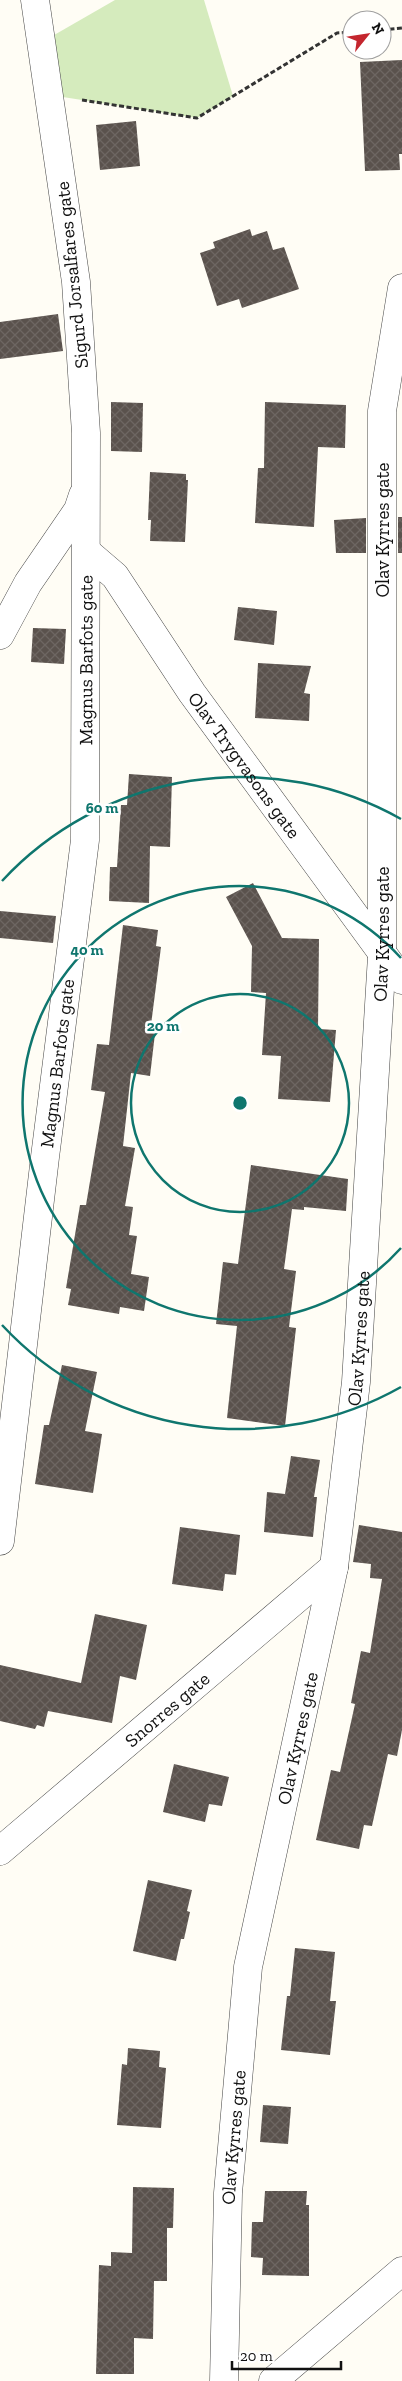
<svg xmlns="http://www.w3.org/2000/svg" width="402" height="2381" viewBox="0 0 402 2381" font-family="'Zilla Slab',serif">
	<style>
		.park { fill: #d5ebbd }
		.building { fill: url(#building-cross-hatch) }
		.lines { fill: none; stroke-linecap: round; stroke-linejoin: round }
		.minor-casing { stroke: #444; stroke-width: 29 }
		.path { stroke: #333; stroke-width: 3; stroke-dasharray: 5 2.5; stroke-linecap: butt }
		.minor { stroke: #fff; stroke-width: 28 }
		.ring { fill: none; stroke: #0f766e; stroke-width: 2.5 }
		.labels { text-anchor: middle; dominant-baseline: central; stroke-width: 5; stroke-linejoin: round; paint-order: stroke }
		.street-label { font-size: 19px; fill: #111; stroke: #fff }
		.centre { fill: #0f766e; stroke: #fff; stroke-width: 2.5 }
		.ring-label { font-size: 15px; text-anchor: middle; font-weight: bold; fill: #0f766e; stroke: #fff; stroke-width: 5; stroke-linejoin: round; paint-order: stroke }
	</style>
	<defs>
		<pattern id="building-cross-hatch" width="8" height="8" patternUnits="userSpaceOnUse" patternTransform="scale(1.25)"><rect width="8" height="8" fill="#5a524d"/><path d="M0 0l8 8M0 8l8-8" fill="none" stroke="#6d6662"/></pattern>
	</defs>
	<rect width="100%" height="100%" fill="#fffdf5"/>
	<polygon class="park" points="115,0 204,0 233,96 197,118 50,95 42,42"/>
	<g class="building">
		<polygon points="402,60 402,154 399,154 400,170 365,171 360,62"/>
		<polygon points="136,121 140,166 100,170 96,125"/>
		<polygon points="250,229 252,236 267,231 273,250 284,247 299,289 242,308 239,299 217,306 200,253 215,248 213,242"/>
		<polygon points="58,314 63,351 0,359 0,322"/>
		<polygon points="111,402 143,403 142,452 111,451"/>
		<polygon points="265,402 346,405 345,448 318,447 314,527 255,523 258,468 264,468"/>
		<polygon points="150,472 186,474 186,480 188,480 185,542 150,541 151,520 148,520"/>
		<rect x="398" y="517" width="4" height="36"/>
		<polygon points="366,518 366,553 336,553 334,520"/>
		<polygon points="238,607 277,611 274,645 234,640"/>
		<polygon points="33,628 66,629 64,664 31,662"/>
		<polygon points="258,663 311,666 304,693 310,694 309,721 255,718"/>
		<polygon points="129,774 172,777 170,847 150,846 149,903 109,901 110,867 117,867 121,805 127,805"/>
		<polygon points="253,883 282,938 319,939 318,1029 336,1030 330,1102 278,1099 281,1056 262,1055 266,993 251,992 252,946 226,897"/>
		<polygon points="0,911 56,916 53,943 0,938"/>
		<polygon points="123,925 158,930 156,946 161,947 151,1025 156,1025 150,1076 131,1073 123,1146 135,1148 125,1206 133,1207 129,1235 137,1236 131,1274 149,1277 144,1311 120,1307 119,1314 68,1305 71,1289 66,1288 80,1205 86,1205 105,1092 91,1090 97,1044 109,1045"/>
		<polygon points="251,1165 348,1179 346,1211 304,1207 304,1210 292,1209 284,1269 296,1271 289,1327 296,1328 285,1426 227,1418 237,1326 216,1324 223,1262 238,1264"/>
		<polygon points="62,1365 97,1372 85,1431 102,1434 93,1493 35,1484 44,1425 49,1425"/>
		<polygon points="291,1456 320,1460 314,1497 317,1497 313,1537 264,1532 267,1492 285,1494"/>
		<polygon points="359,1525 402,1532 402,1730 397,1756 388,1754 372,1826 364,1825 359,1849 316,1840 331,1770 340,1772 355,1704 351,1703 361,1651 370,1653 382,1579 370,1578 371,1564 353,1562"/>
		<polygon points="180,1527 240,1535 236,1575 225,1574 223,1591 172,1584"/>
		<polygon points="95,1614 147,1625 136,1680 120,1676 112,1723 48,1711 44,1727 37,1725 35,1729 0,1721 0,1665 81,1683"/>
		<polygon points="174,1764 229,1777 222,1806 209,1804 205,1822 163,1812"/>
		<polygon points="148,1880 192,1890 187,1911 190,1912 184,1939 181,1939 176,1961 133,1951"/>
		<polygon points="295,1948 335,1952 330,2001 336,2001 330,2055 281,2050 287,1996 290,1996"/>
		<polygon points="128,2048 160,2051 159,2067 166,2068 161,2128 117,2125 122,2064 127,2065"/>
		<polygon points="263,2105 291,2107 288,2144 260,2142"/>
		<polygon points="133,2187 174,2188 173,2228 167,2228 167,2281 154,2281 153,2339 134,2338 134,2374 96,2374 99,2265 111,2266 111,2252 132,2253"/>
		<polygon points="265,2191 307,2191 306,2205 309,2205 309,2276 262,2275 263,2258 251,2257 252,2222 263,2222"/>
	</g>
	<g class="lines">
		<defs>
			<g id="minor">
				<path id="s1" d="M87 552 115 576 192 693 402 980"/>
				<polyline points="0,635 28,583 78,510 83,495"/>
				<path id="s2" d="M0 1541 45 1157 85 840 86 433 76 282 35 0"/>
				<path id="s3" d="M0 1851 334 1567"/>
				<path id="s4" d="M224 2381 228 2193 248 1967 334 1567 356 1382 382 956V411L402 288"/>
				<polyline points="273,2381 402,2271"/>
			</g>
		</defs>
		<use href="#minor" class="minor-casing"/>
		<g class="path">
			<polyline points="382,30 402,28"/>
			<polyline points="82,100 197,118 337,33 352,32"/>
		</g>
		<use href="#minor" class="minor"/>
	</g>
	<g class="ring">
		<circle cx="240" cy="1103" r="109"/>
		<path d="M401 1248A217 217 0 1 1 401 958"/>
		<path d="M401 1387A326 326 0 0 1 2 1325M2 881A326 326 0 0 1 401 819"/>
	</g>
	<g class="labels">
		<g class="street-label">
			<text transform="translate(72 275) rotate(-96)">Sigurd Jorsalfares gate</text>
			<text transform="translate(382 530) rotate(-90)">Olav Kyrres gate</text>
			<text stroke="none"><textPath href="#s2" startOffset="886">Magnus Barfots gate</textPath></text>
			<text stroke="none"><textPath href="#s1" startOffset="266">Olav Trygvasons gate</textPath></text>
			<text stroke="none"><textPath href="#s4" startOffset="1459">Olav Kyrres gate</textPath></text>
			<text stroke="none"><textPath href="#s2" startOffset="481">Magnus Barfots gate</textPath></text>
			<text stroke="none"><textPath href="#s4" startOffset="1054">Olav Kyrres gate</textPath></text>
			<text stroke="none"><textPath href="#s3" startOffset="219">Snorres gate</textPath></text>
			<text stroke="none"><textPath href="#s4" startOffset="649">Olav Kyrres gate</textPath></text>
			<text stroke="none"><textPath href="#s4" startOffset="244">Olav Kyrres gate</textPath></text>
		</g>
	</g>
	<circle cx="240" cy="1103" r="8" class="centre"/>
	<g class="ring-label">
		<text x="102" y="813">60 m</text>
		<text x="87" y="955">40 m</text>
		<text x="163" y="1031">20 m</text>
	</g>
	<g transform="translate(367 35) rotate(60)"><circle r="24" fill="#ffffff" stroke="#a0a0a0"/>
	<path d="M0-4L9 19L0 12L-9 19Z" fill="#c4262e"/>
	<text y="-8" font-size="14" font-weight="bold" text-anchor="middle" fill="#111111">N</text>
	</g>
	<path d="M232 2361v8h109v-8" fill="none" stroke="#111111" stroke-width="2.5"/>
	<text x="240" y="2361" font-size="15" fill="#111111" stroke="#ffffff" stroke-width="4" paint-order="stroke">20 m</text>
</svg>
